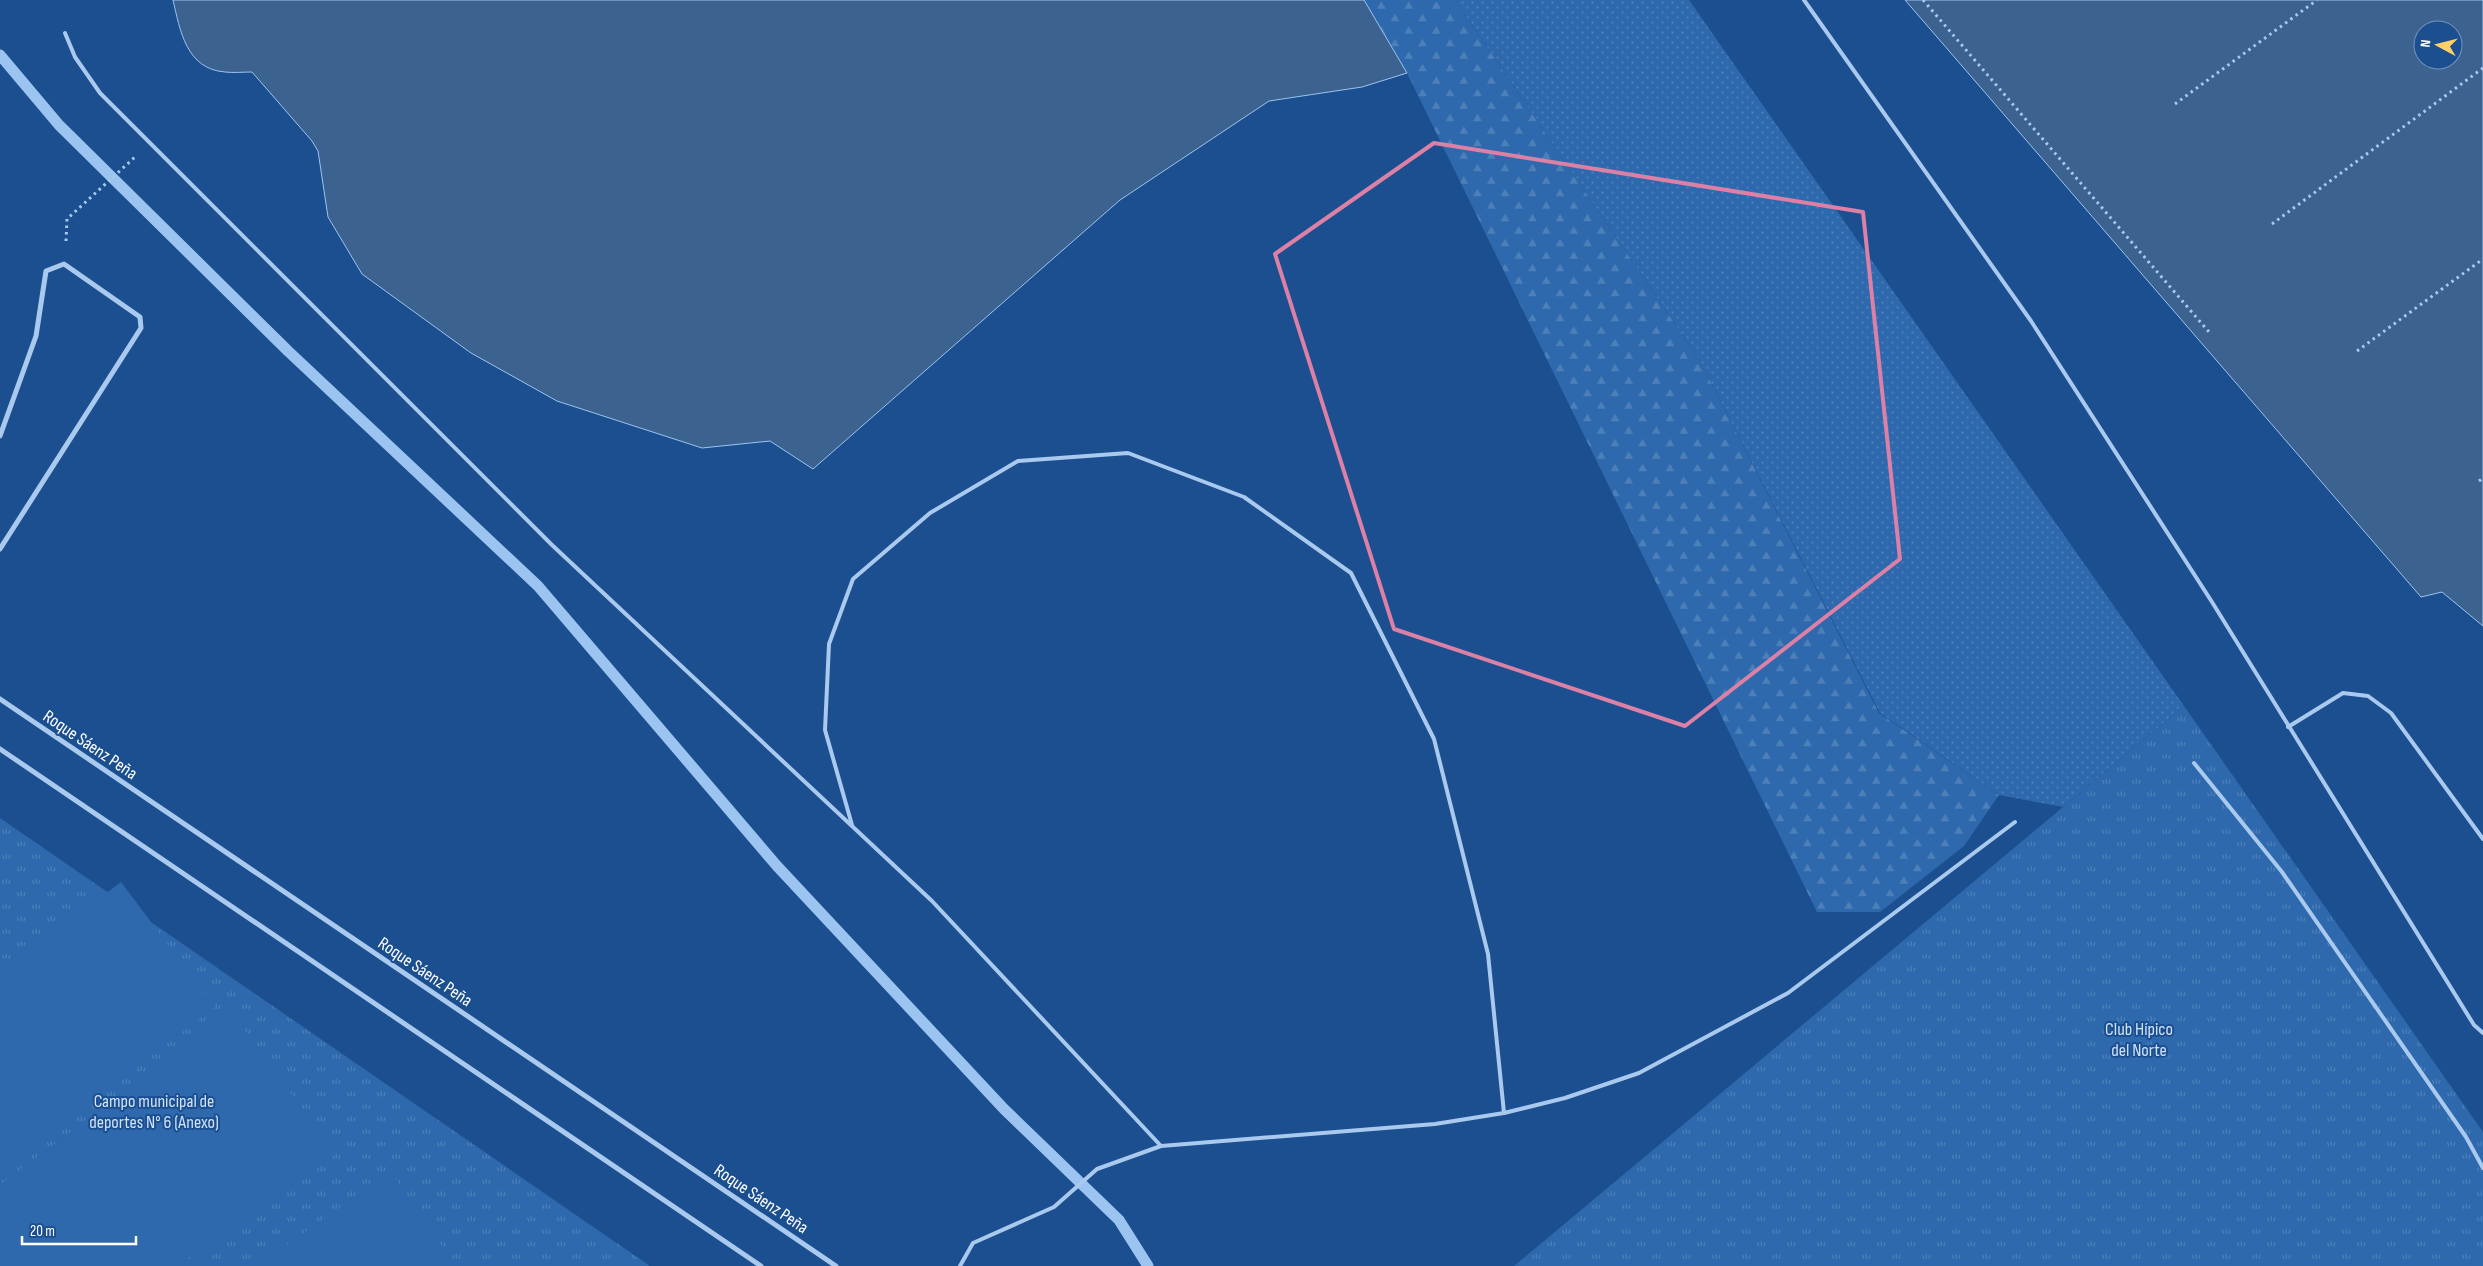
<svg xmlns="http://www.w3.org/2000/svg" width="2483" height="1266" viewBox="0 0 2483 1266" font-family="'Sofia Sans Condensed',sans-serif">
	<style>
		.grass { fill: url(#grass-dots) }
		.forest { fill: url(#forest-firs) }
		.park { fill: url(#park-tufts) }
		.garden { fill: #2e69ad }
		.water { fill: #3c6290; stroke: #9cc4f0; fill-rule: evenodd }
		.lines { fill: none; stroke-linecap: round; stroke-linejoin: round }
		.stream { stroke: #9cc4f0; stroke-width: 11 }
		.path { stroke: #a9c9ee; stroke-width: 3; stroke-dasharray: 2.5 4; stroke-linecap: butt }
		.service { stroke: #a9c9ee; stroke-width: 4 }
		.minor { stroke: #a9c9ee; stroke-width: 5 }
		.marked { fill: none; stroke: #dd80a5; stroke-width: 4; stroke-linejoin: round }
		.labels { text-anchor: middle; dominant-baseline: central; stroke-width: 4; stroke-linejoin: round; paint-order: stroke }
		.street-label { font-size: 18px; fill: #fff; stroke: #1b4f8f }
		.park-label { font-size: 18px; fill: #cfe3fa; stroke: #1b4f8f }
	</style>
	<defs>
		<pattern id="grass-dots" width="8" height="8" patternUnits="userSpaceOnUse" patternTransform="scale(1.25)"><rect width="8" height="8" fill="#2e69ad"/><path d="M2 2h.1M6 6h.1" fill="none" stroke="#4d80b9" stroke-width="1.8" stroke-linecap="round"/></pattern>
		<pattern id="forest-firs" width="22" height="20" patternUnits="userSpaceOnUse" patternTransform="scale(1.25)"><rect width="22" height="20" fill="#2e69ad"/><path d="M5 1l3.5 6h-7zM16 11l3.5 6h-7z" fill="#4d80b9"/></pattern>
		<pattern id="park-tufts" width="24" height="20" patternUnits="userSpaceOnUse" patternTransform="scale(1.25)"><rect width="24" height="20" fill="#2e69ad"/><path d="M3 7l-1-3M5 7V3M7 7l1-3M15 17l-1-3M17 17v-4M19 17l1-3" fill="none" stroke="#4d80b9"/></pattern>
	</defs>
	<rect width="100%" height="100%" fill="#1b4f8f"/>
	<polygon class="grass" points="1455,0 1689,0 2184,706 2063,807 1999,795 1880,713 1700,361"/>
	<polygon class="forest" points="1364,0 1455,0 1700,361 1879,713 1999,795 1964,846 1880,912 1817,912 1407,73"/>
	<g class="park">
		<polygon points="2184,706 2483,1132 2483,1266 1514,1266"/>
		<polygon points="0,818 650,1266 0,1266"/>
	</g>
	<g class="garden">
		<polygon points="121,882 215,1007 0,1169 0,973"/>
		<polygon points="231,1011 335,1154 177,1266 0,1266 0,1185"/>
		<polygon points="391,1172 456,1266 256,1266"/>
	</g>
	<g class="water">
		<path d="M173 0H1364L1407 73 1362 87 1269 101 1120 200 813 469 770 441 702 448 557 401 471 353 362 274 328 217 318 151 312 141 252 72C243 72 234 73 225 72 186 69 180 30 173 0Z"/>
		<path d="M1905 0H2483V626L2442 592 2421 597ZM2423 30H2453V60H2423Z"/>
	</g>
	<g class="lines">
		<polyline class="stream" points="0,55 59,125 288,351 538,586 777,866 1004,1109 1119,1220 1148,1266"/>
		<g class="path">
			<polyline points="1923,0 2209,332"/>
			<polyline points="2175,104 2317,0"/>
			<polyline points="2272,224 2483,68"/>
			<polyline points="66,241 67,219 135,157"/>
			<polyline points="2357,351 2483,259"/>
			<polyline points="2479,481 2483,478"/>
		</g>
		<g class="service">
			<polyline points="1804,0 2031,321 2212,602 2474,1025 2483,1033"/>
			<polyline points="65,33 75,57 100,93 552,545 932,901 1161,1146"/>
			<polyline points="2288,727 2343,693 2368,696 2391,713 2483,839"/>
			<polyline points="2194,763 2282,872 2466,1137 2483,1168"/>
			<polyline points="852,825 825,730 829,644 853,579 930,513 1018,461 1128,453 1244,497 1351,573 1434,739 1488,954 1504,1113"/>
			<polyline points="960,1266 973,1243 1054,1207 1097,1169 1161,1146 1435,1124 1504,1113 1565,1098 1639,1073 1788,993 2015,822"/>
		</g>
		<g class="minor">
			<polyline points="0,436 36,336 46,271 64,264 140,317 141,328 0,549"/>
			<polyline points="0,699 836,1266"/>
			<polyline points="0,749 761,1266"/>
		</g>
	</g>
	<path class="marked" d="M1434 143 1863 212 1900 559 1685 726 1394 629 1275 254Z"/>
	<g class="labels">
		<g class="street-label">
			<text transform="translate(90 745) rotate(34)">Roque Sáenz Peña</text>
			<text transform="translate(425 972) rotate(34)">Roque Sáenz Peña</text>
			<text transform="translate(761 1199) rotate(34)">Roque Sáenz Peña</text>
		</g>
		<g class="park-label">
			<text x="2139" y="1029">Club Hípico<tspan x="2139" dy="21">del Norte</tspan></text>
			<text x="154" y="1101">Campo municipal de<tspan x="154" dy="21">deportes N° 6 (Anexo)</tspan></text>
		</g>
	</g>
	<g transform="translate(2438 45) rotate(277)"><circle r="24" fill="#1b4f8f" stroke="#7695bc"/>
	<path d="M0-4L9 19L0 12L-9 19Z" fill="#ffd166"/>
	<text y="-8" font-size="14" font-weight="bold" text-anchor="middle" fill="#ffffff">N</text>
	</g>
	<path d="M22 1236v8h114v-8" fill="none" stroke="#ffffff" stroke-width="2.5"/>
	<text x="30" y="1236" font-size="15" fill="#ffffff" stroke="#1b4f8f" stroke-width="4" paint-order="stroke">20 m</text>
</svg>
